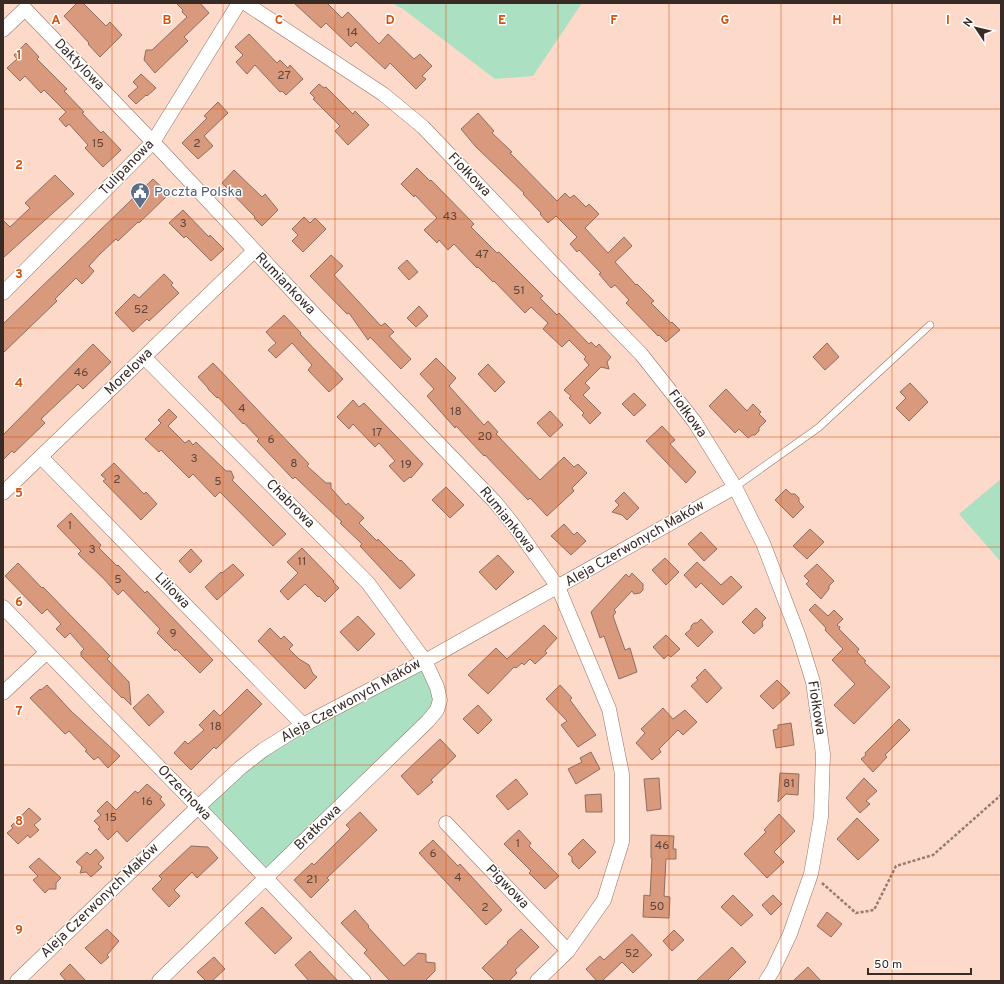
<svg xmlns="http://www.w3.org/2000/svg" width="1004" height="984" viewBox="0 0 1004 984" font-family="Overpass,sans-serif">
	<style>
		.green { fill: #abe0c2 }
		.building { fill: #d9997d; stroke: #8e6e61 }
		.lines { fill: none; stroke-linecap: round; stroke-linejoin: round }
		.lane-casing { stroke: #947466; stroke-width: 8 }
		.street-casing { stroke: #947466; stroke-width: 15 }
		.path { stroke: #937b71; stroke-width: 2.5; stroke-dasharray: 3 2; stroke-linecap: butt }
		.lane { stroke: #fff; stroke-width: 7 }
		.street { stroke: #fff; stroke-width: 14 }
		.grid { fill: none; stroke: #d6540e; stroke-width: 1; stroke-opacity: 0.55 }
		.labels { text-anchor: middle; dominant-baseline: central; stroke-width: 3; stroke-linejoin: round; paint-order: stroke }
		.number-label { font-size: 12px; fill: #60463a }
		.street-label { font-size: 14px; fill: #382a24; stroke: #fff }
		.service-label { font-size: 14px; fill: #4e5e75; stroke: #fff; text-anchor: start }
		.grid-label { font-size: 13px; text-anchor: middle; font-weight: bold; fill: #d6540e; stroke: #fff; stroke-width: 3; stroke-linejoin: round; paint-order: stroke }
	</style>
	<rect width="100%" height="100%" fill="#fdd9ca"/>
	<g class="green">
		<polygon points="392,3 582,3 533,76 495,79 403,9"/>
		<polygon points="1001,479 1001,562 959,514"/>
		<polygon points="424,663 436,710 265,878 198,807 240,768"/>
	</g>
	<g class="building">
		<polygon points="77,3 83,3 106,26 110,22 122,35 100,57 88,44 89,43 64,16"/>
		<polygon points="176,3 200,3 209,13 184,37 188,41 155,73 144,60 146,50 152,50 187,17 182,12 183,10"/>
		<polygon points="294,3 327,3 342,18 348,12 379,44 388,34 414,59 420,54 432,66 422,76 426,79 416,89 390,63 385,69 356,42 351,47 326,23 321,28"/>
		<polygon points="249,34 277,63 280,60 288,68 290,65 303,79 286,95 282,91 280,92 255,65 247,74 236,62 243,55 235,47"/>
		<polygon points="26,43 39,57 37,59 67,89 64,91 84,112 82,113 101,133 103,131 121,150 103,167 85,148 88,145 69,124 66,127 59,119 66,112 44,90 41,93 25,76 20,81 7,68 17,59 14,55"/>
		<polygon points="141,74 156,88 147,96 146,95 136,104 128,96 138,87 133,82"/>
		<polygon points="319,84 324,88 326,87 353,114 355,111 369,125 348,145 335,131 340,126 313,99 315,98 310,93"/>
		<polygon points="218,102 228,113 204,136 213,146 198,159 182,143 207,118 204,116"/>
		<polygon points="478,113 494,131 492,133 512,152 510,153 557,201 565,193 570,198 574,195 586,207 589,204 599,214 585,228 608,253 624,237 632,246 615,262 636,285 637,284 654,301 651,303 671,323 672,322 680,330 666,342 659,335 658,336 626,303 629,300 615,285 611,288 599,274 601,273 579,250 577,252 570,244 577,237 556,216 548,223 540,214 541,213 523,194 524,193 476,147 461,129"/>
		<polygon points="417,168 430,181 431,180 474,224 471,227 497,253 499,252 543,296 540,298 557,315 559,313 589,344 591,342 596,347 599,344 611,357 607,362 609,369 601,367 585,383 590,388 583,395 601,413 590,424 582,415 584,413 569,398 571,396 564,390 589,365 584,359 586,357 569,340 562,347 543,329 548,323 531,307 525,313 494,281 493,282 478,267 477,268 454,244 448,250 439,240 437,243 424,230 437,218 415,195 414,197 401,184"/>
		<polygon points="234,170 262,197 265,194 278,210 262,226 254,218 255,217 222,183"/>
		<polygon points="55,175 74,194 3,258 3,220 10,227 30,208 25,203"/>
		<polygon points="153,179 169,194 139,223 138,222 118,241 116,239 99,255 89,266 94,271 88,278 82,284 76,278 55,299 57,301 3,353 3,324"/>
		<polygon points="183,210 209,237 210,235 224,249 211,261 186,236 184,238 169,223"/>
		<polygon points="304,217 310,223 315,218 326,229 303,252 292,241 298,235 292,229"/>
		<polygon points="331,255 343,266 334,275 381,326 385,323 394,332 389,336 411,359 401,369 370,337 368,340 349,313 347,314 310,276"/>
		<polygon points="407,260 418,272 409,280 398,268"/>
		<polygon points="164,274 173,283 171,285 179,293 149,321 147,319 133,332 115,313 134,294 139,298"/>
		<polygon points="419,306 428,316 416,327 407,318"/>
		<polygon points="284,315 301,333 300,334 343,379 329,392 308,370 312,365 292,343 276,358 268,350 276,343 266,332"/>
		<polygon points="827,343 839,357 825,370 813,357"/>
		<polygon points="93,344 111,362 83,389 78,384 41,419 45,423 14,453 12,451 3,460 3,435"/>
		<polygon points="436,358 456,378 449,386 484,425 488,421 498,432 496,434 540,480 564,457 574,467 578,464 587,473 572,488 574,491 547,516 530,498 528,500 485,455 484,456 456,426 455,428 427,396 434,389 420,374"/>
		<polygon points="213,363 309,464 307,466 326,483 331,483 331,488 346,505 348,503 364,518 359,523 377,541 378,539 400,561 401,560 415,575 400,589 360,546 362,544 340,523 342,522 295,477 293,479 257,441 259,439 244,423 243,424 218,397 217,398 208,389 208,388 198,377"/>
		<polygon points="488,364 505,382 495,392 478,374"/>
		<polygon points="910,383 928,402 909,421 896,408 906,398 900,392"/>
		<polygon points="726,389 747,411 753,404 761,412 759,414 766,421 759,428 759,431 755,435 752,435 748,438 739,429 735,433 709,406"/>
		<polygon points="634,393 646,405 634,416 622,404"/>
		<polygon points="353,400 359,407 364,403 423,464 411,478 410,477 404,482 389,466 395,461 379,443 375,447 353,424 349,429 337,417"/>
		<polygon points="169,409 177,417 168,426 185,443 189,440 193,445 196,442 226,471 231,471 234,478 232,480 286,534 273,546 220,492 215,497 193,474 189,478 161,450 159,452 145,439 161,423 158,420"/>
		<polygon points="550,411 563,425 550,437 537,423"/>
		<polygon points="662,426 675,440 670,444 696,472 686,483 646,441"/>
		<polygon points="114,463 144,494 146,492 157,504 141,520 103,481 106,479 101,475"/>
		<polygon points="446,487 464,505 450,518 432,500"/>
		<polygon points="786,489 791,494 795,494 799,498 799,502 804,507 793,518 775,500"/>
		<polygon points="624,492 639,508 627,520 622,515 612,512 619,505 615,501"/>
		<polygon points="71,513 101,545 99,548 117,566 118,565 145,593 147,591 213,660 200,673 176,649 175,651 157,633 160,629 123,590 118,595 104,579 78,554 81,551 57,526"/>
		<polygon points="564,524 574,535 577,532 586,541 571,555 551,536"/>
		<polygon points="810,529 824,542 807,559 793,546"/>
		<polygon points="701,532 717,549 704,561 688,544"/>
		<polygon points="302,548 334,581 333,582 339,588 325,602 319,596 318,597 305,584 288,600 280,591 298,573 287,562"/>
		<polygon points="191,549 202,561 190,573 179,561"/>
		<polygon points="498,555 514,572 496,590 479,572"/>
		<polygon points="665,558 679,572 666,585 652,570"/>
		<polygon points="697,562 721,585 731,576 742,587 723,605 701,583 696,588 684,575"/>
		<polygon points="18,563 42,588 43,587 110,656 107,659 129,682 131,705 123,697 122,698 81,656 81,652 84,649 70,633 65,638 56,629 61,624 47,609 42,614 5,576"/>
		<polygon points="233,564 244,575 217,600 205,587 221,572 222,573"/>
		<polygon points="817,564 834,581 829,586 829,589 821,599 806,584 809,581 804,576"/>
		<polygon points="632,573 643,584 643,590 640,593 634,594 632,591 614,610 616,612 613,616 625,650 630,648 637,672 619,679 604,636 600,638 591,612 626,574 629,577"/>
		<polygon points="815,604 828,616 834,610 843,619 837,625 840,627 839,629 859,649 857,652 866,661 864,662 890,687 854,724 834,705 855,684 832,660 843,649 825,630 826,628 809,610"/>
		<polygon points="756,608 766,618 762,622 763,626 754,634 742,622"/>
		<polygon points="358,616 375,634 358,651 340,632"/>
		<polygon points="701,619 713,632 698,647 685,634 691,629 691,626 694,623 697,623"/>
		<polygon points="544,625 557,638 545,651 547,653 535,664 530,659 524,665 522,663 516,668 514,667 488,694 468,675 496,648 507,659"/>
		<polygon points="270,628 281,639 284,636 293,645 289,649 299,659 309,665 313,674 317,677 305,689 258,641"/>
		<polygon points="666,635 680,649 671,657 668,655 664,659 653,647"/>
		<polygon points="705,669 722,688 707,703 691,686 698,680 696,678"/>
		<polygon points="777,680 790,693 773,709 760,696"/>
		<polygon points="47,685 71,711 120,756 108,768 98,757 94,760 85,751 87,750 69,731 65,734 30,698 40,689 41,690"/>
		<polygon points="560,685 572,698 570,700 596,735 578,747 561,725 567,721 546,699"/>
		<polygon points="247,689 262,704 216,749 214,747 191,770 174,753 185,741 188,744 204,730 199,725 214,710 220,716"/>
		<polygon points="148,694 164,712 149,726 133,708"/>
		<polygon points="478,705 492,720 478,734 463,719"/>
		<polygon points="663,708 673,719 685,710 697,722 683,735 678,730 659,749 661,752 652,760 636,743 645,733 641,729"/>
		<polygon points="899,719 910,730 885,755 887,757 873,772 861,759 866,755 865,753"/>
		<polygon points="791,723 794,745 776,748 773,730 778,729 778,725"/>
		<polygon points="440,739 456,756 431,780 433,782 418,795 401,776"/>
		<polygon points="591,752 600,769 576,784 568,769 582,762 580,758"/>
		<polygon points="780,773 799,774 798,795 786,794 778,802"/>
		<polygon points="659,778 661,809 647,811 644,779"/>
		<polygon points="864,778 877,791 866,801 870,804 860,813 846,798"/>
		<polygon points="516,779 528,794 508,810 496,796"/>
		<polygon points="147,784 162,797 160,799 165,805 127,842 117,831 108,840 98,829 100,827 94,821 101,815 97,811 107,801 116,810 135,791 138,793"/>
		<polygon points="601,794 602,812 586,812 585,795"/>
		<polygon points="29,808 41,819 34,825 39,830 30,838 28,835 18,844 7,833 13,828 11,826"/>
		<polygon points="360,812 377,830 327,878 329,880 311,898 294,880 312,863 314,865 350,829 346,825"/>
		<polygon points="779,814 795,831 774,852 784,862 767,878 744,854 766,832 764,830"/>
		<polygon points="857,818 879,840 858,860 837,839"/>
		<polygon points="519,830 531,843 529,846 559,876 545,889 529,873 531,871 504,844"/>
		<polygon points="651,835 674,836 673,849 676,849 676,859 666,859 664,896 670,897 669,918 643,917 644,895 650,896 652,858 651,858"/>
		<polygon points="583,839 596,852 579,869 572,862 572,857 568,854"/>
		<polygon points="433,840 458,866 460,864 502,910 486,925 419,853"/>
		<polygon points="191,846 208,847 218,858 197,878 192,872 174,890 180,896 169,907 152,889 162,879 159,876"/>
		<polygon points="96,849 104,858 98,864 102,867 91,877 86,872 80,873 82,867 76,862 87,852 90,855"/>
		<polygon points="39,858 61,878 56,883 56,889 49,889 45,893 33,880 38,876 29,867"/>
		<polygon points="733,895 753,915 741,926 721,907"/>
		<polygon points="773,895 782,904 771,915 762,905"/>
		<polygon points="262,907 292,938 275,954 245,923"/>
		<polygon points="355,910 369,926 368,927 404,966 418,953 426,954 426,962 435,963 435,971 425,981 390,981 364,953 367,950 341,923"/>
		<polygon points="827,912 842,924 831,937 817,926"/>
		<polygon points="107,929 119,941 107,955 109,957 101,964 85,948"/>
		<polygon points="521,929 539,947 515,970 517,973 509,981 495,981 482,968 508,943 507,942"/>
		<polygon points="674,930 684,940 672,951 663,941"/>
		<polygon points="632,934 652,955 633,973 622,962 602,981 597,981 586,969 600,956 604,960"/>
		<polygon points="732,947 746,962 727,981 696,981"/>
		<polygon points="310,951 318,960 338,981 309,981 295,965"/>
		<polygon points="214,957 225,969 212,981 206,981 197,972"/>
		<polygon points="70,964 86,981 66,981 60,974"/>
		<polygon points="808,967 821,981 793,981"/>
	</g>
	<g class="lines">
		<defs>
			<polyline id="lane" points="735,487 818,428 930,325"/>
			<g id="street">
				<polyline points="245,3 383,94 423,127 567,278 641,354 694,421 735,487 763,543 799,637 813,682 823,754 821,817 811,874 790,934 773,970 766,981"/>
				<polyline points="3,30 25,9 153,142 314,314 495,502 516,528 558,587 609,709 622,774 622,842 604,900 568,951 537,981"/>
				<polyline points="3,293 153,142 239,3"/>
				<polyline points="144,357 368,583 425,661 437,687 440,700 437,710 428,721 159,981"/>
				<polyline points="41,457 303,725"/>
				<polyline points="3,493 254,251"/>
				<polyline points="3,607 198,807 364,981"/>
				<polyline points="3,693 47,652"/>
				<polyline points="446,823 568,951"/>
				<polyline points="17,981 198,807 240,768 263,750 303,725 425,661 735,487"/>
			</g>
		</defs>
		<use href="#lane" class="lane-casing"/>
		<use href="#street" class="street-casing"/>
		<polyline class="path" points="822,883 856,913 874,910 896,866 933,855 1001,795"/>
		<use href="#lane" class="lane"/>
		<use href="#street" class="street"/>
	</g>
	<path class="grid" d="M112 3V981M223 3V981M335 3V981M446 3V981M558 3V981M669 3V981M781 3V981M892 3V981M3 109H1001M3 219H1001M3 328H1001M3 437H1001M3 547H1001M3 656H1001M3 765H1001M3 875H1001"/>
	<defs>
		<symbol id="civic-pin" viewBox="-11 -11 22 30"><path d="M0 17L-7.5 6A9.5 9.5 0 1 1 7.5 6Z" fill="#5c6f8a" stroke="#fff"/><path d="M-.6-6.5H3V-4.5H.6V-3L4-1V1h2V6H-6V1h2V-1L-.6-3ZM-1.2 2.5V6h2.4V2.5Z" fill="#fff"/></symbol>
	</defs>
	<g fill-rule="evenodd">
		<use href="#civic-pin" x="129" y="181" width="22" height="30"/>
	</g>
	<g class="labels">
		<g class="number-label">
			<text x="352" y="33">14</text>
			<text x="284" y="76">27</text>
			<text x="98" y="144">15</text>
			<text x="197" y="144">2</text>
			<text x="450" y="217">43</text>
			<text x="183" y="224">3</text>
			<text x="482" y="255">47</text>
			<text x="519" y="291">51</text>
			<text x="141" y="310">52</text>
			<text x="81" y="373">46</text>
			<text x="242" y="409">4</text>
			<text x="456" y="412">18</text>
			<text x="377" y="433">17</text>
			<text x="485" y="437">20</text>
			<text x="271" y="440">6</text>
			<text x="194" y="459">3</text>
			<text x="294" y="464">8</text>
			<text x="406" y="465">19</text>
			<text x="117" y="480">2</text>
			<text x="218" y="482">5</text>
			<text x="70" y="526">1</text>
			<text x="92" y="550">3</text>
			<text x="302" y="562">11</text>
			<text x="118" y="580">5</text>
			<text x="173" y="634">9</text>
			<text x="216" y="727">18</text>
			<text x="789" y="784">81</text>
			<text x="147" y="802">16</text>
			<text x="111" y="818">15</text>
			<text x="518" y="844">1</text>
			<text x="662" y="846">46</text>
			<text x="433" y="854">6</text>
			<text x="458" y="878">4</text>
			<text x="312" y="880">21</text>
			<text x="657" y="907">50</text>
			<text x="485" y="908">2</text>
			<text x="632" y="954">52</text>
		</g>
		<g class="street-label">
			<text transform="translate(79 65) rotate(46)">Daktylowa</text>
			<text transform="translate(127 168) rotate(-46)">Tulipanowa</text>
			<text transform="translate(469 175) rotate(46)">Fiołkowa</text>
			<text transform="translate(285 284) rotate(46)">Rumiankowa</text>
			<text transform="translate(129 372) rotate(-44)">Morelowa</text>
			<text transform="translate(687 414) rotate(54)">Fiołkowa</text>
			<text transform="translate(290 504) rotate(45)">Chabrowa</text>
			<text transform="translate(507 520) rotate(51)">Rumiankowa</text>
			<text transform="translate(635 544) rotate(-30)">Aleja Czerwonych Maków</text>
			<text transform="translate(172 591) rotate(46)">Liliowa</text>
			<text transform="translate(351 701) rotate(-29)">Aleja Czerwonych Maków</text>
			<text transform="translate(816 708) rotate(81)">Fiołkowa</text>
			<text transform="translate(184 793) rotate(46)">Orzechowa</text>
			<text transform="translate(318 828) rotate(-44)">Bratkowa</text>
			<text transform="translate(507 887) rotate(46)">Pigwowa</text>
			<text transform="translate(100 901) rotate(-44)">Aleja Czerwonych Maków</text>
		</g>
		<g class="service-label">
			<text x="154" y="192">Poczta Polska</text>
		</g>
	</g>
	<g class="grid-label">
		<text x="56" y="24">A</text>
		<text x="167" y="24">B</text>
		<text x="279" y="24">C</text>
		<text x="390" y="24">D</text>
		<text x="502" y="24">E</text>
		<text x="614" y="24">F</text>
		<text x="725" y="24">G</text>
		<text x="837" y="24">H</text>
		<text x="948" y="24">I</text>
		<text x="19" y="59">1</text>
		<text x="19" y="169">2</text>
		<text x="19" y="278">3</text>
		<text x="19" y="387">4</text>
		<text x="19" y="497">5</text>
		<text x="19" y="606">6</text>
		<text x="19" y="715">7</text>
		<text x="19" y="825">8</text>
		<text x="19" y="934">9</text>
	</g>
	<rect width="1004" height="984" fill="none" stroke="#382a24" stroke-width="8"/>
	<g transform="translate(976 28) rotate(305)" stroke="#ffffff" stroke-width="3" paint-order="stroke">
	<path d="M0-3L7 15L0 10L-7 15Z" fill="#382a24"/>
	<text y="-6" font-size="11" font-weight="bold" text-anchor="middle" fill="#382a24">N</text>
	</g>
	<path d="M868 968v6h103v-6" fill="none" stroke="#382a24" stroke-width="2"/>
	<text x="874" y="968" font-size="12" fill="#382a24" stroke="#ffffff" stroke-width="3" paint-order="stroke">50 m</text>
</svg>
